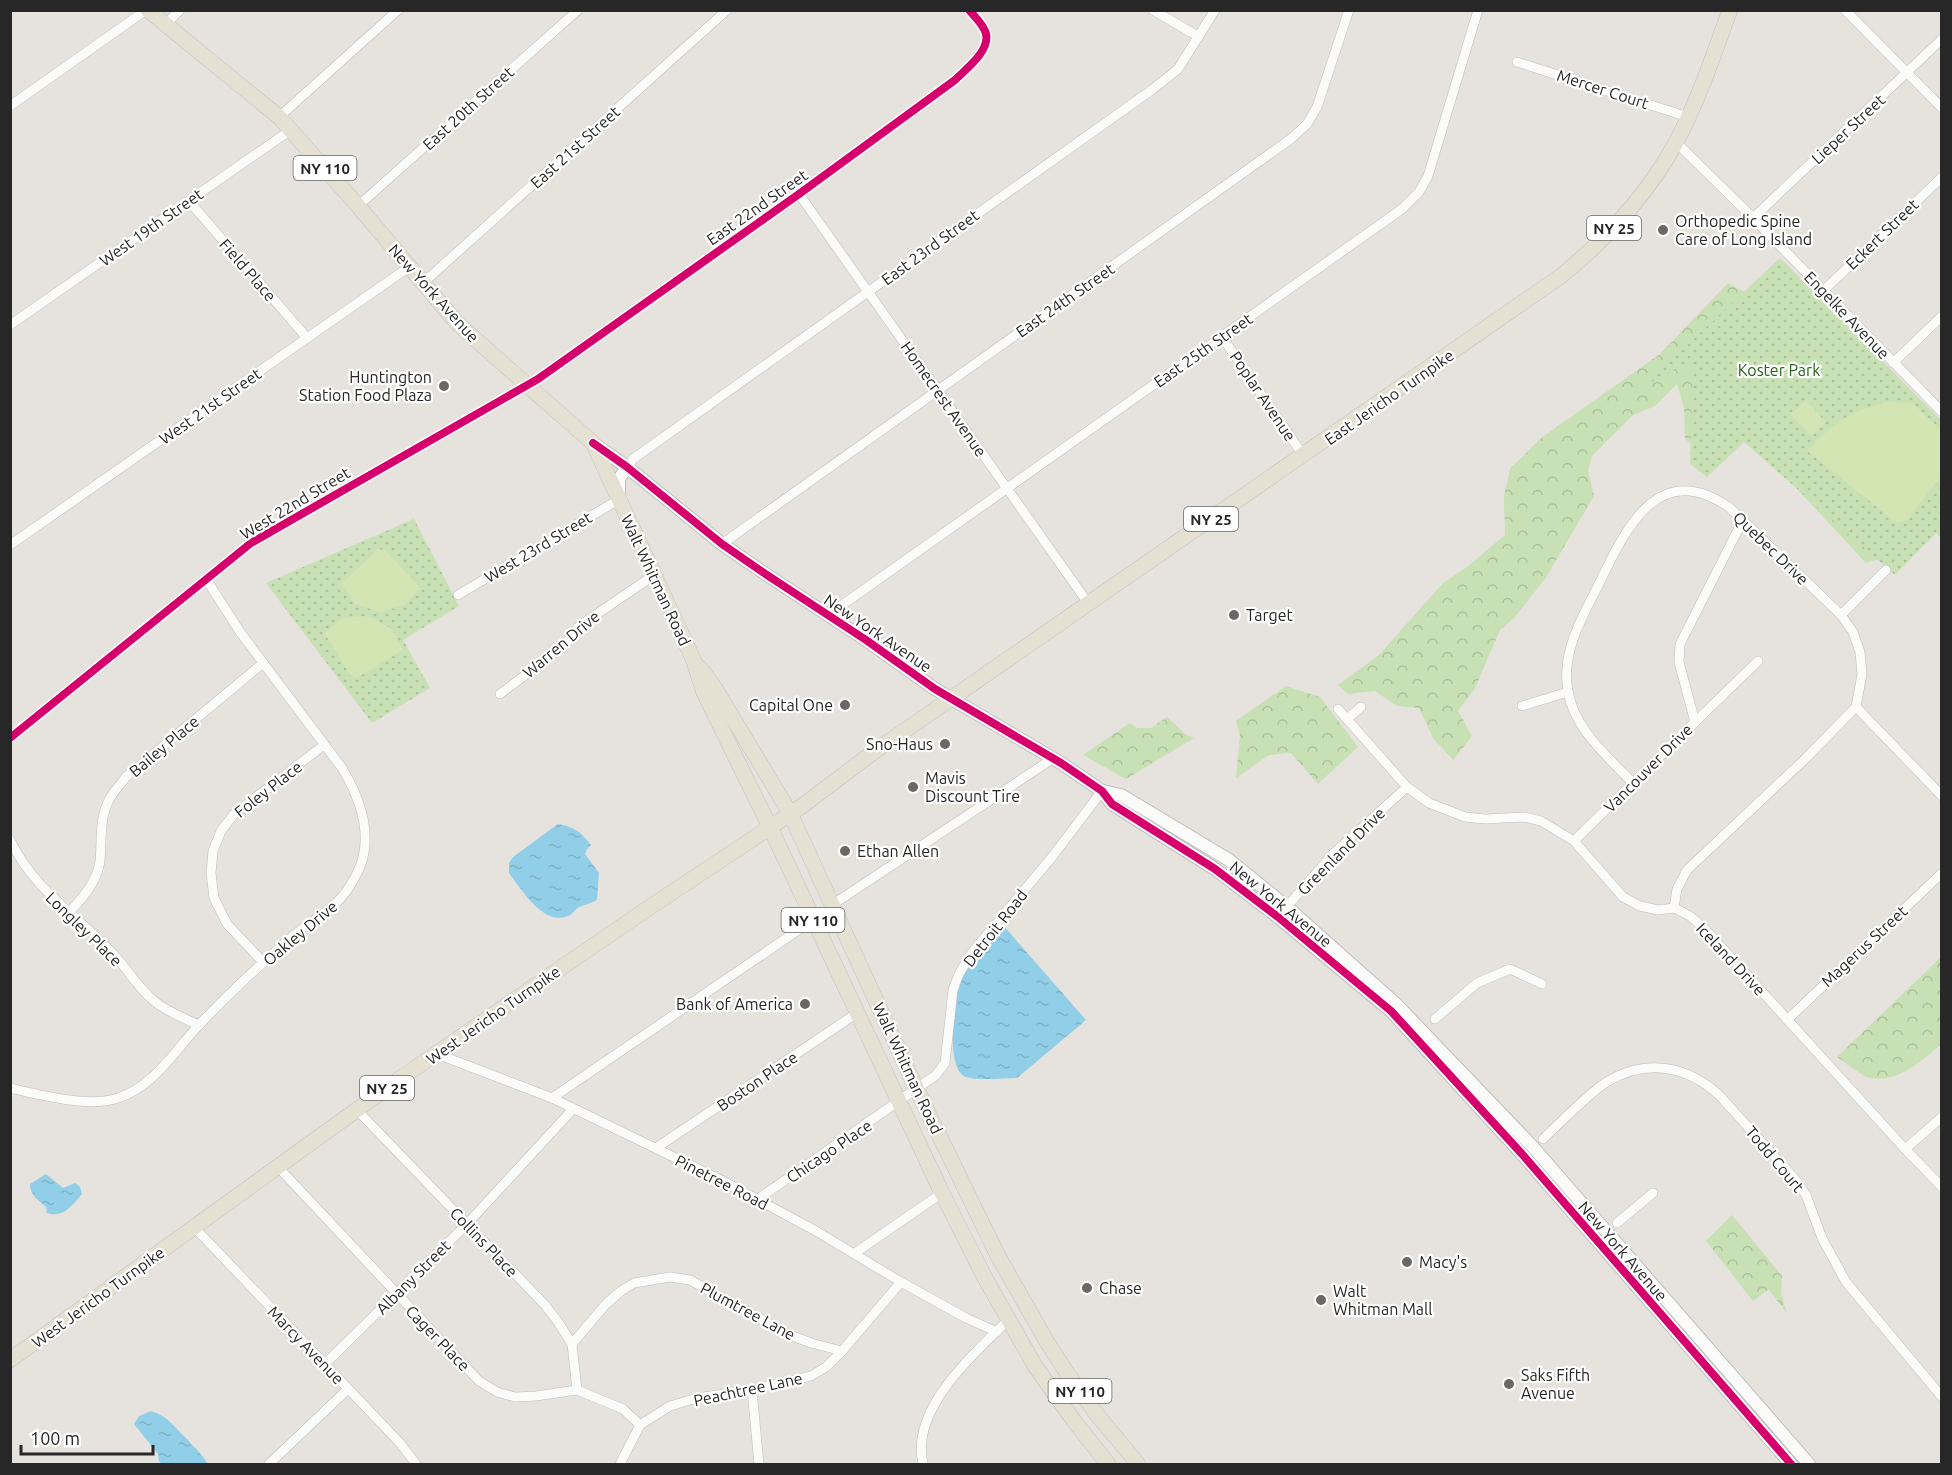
<svg xmlns="http://www.w3.org/2000/svg" width="1952" height="1475" viewBox="0 0 1952 1475" font-family="Ubuntu,sans-serif">
	<style>
		.forest { fill: url(#forest-crowns) }
		.park { fill: url(#park-dots) }
		.pitch { fill: #d2e5b3 }
		.water { fill: url(#water-ripples) }
		.lines { fill: none; stroke-linecap: round; stroke-linejoin: round }
		.minor-casing { stroke: #bfbebf; stroke-width: 10 }
		.tertiary-casing { stroke: #bfbebf; stroke-width: 14 }
		.primary-casing { stroke: #c3c1c0; stroke-width: 16 }
		.minor { stroke: #fbfbfa; stroke-width: 9 }
		.tertiary { stroke: #fbfbfa; stroke-width: 12 }
		.primary { stroke: #e5e1d2; stroke-width: 15 }
		.cycleway-casing { stroke: #fff; stroke-width: 11 }
		.cycleway { stroke: #d6006c; stroke-width: 8 }
		.poi-dot { fill: #6a6867; stroke: #fff; stroke-width: 2 }
		.labels { text-anchor: middle; dominant-baseline: central; stroke-width: 4.5; stroke-linejoin: round; paint-order: stroke }
		.shield { fill: #fff; stroke: #686868; stroke-width: 1.5 }
		.shield-label { font-size: 15px; font-weight: bold; fill: #272727 }
		.street-label { font-size: 16px; fill: #272727; stroke: #fff }
		.poi-label { font-size: 16px; fill: #272727; stroke: #fff; text-anchor: start }
		.park-label { font-size: 16px; fill: #27621a; stroke: #fff }
	</style>
	<defs>
		<pattern id="forest-crowns" width="20" height="18" patternUnits="userSpaceOnUse" patternTransform="scale(1.5)"><rect width="20" height="18" fill="#c7e1b5"/><path d="M2 6a3 3 0 1 1 6 0M12 15a3 3 0 1 1 6 0" fill="none" stroke="#abc19c"/></pattern>
		<pattern id="park-dots" width="8" height="8" patternUnits="userSpaceOnUse" patternTransform="scale(1.5)"><rect width="8" height="8" fill="#c7e1b5"/><path d="M2 2h.1M6 6h.1" fill="none" stroke="#abc19c" stroke-width="1.8" stroke-linecap="round"/></pattern>
		<pattern id="water-ripples" width="26" height="14" patternUnits="userSpaceOnUse" patternTransform="scale(1.5)"><rect width="26" height="14" fill="#91cfe8"/><path d="M2 4q2-2 4 0t4 0M15 11q2-2 4 0t4 0" fill="none" stroke="#7db2c7"/></pattern>
	</defs>
	<rect width="100%" height="100%" fill="#e6e2dd"/>
	<g class="forest">
		<polygon points="1728,283 1752,296 1896,554 1866,563 1743,431 1704,461 1685,438 1684,408 1677,384 1655,406 1633,415 1592,456 1588,470 1594,496 1545,579 1514,618 1500,630 1475,688 1458,711 1472,736 1453,760 1433,738 1419,708 1397,706 1375,691 1348,694 1338,685 1379,655 1443,583 1467,567 1505,535 1504,496 1510,469 1541,438 1660,354"/>
		<polygon points="1286,686 1320,697 1358,747 1318,784 1291,753 1269,755 1236,778 1240,735 1236,721"/>
		<polygon points="1167,717 1185,734 1194,738 1126,779 1083,755 1130,723 1137,728 1151,728"/>
		<path d="M1941 957V1044C1921 1061 1899 1083 1870 1078 1859 1075 1847 1063 1837 1057Z"/>
		<polygon points="1732,1215 1782,1276 1781,1293 1787,1314 1769,1289 1753,1301 1706,1241"/>
	</g>
	<g class="park">
		<polygon points="1780,258 1941,420 1942,527 1940,530 1941,538 1936,533 1895,575 1744,442 1707,477 1690,464 1693,359 1644,386"/>
		<polygon points="414,519 459,606 403,640 430,688 372,723 266,583"/>
	</g>
	<g class="pitch">
		<polygon points="1806,400 1826,422 1811,436 1790,414"/>
		<path d="M1887 402 1913 403 1941 430V477L1906 521 1895 522 1807 451C1834 422 1848 412 1887 402Z"/>
		<polygon points="378,549 385,550 421,588 405,605 380,612 355,604 341,584"/>
		<polygon points="369,616 392,629 403,650 357,678 351,676 324,633 343,618"/>
	</g>
	<g class="water">
		<path d="M558 824C573 826 582 833 591 845L587 849 585 854 599 873 597 900C590 904 586 904 579 907 575 909 572 915 568 916 543 926 522 890 509 873V863L513 857Z"/>
		<path d="M1003 925 1086 1020 1017 1078C1004 1078 978 1081 966 1077 944 1069 954 994 962 976 971 956 989 941 1003 925Z"/>
		<path d="M46 1174 63 1188 75 1183 80 1187 82 1194C72 1206 63 1218 47 1213L46 1207C39 1200 30 1196 30 1184Z"/>
		<path d="M151 1411C168 1416 174 1427 186 1438 194 1447 202 1454 208 1464H162L159 1461 158 1454 134 1424 139 1416Z"/>
	</g>
	<g class="lines">
		<defs>
			<g id="minor">
				<polyline points="1153,10 1199,37"/>
				<polyline points="1845,10 1942,108"/>
				<polyline points="165,25 180,10"/>
				<polyline points="1517,62 1688,117"/>
				<polyline points="10,106 146,10"/>
				<polyline points="279,117 398,10"/>
				<polyline points="1676,142 1753,218 1942,412"/>
				<polyline points="799,194 1088,603"/>
				<polyline points="189,201 307,338"/>
				<polyline points="358,206 578,10"/>
				<polyline points="1753,218 1942,39"/>
				<polyline points="423,283 727,10"/>
				<polyline points="1823,291 1942,177"/>
				<polyline points="10,325 292,129"/>
				<polyline points="1222,337 1303,455"/>
				<polyline points="1893,363 1942,316"/>
				<polyline points="627,467 633,459 1153,89 1178,69 1215,10"/>
				<polyline points="722,544 1292,138 1307,124 1317,107 1349,10"/>
				<polyline points="10,545 409,267"/>
				<polyline points="458,595 618,500"/>
				<polyline points="828,615 1402,209 1419,192 1428,176 1478,10"/>
				<polyline points="1841,615 1886,570"/>
				<polyline points="500,694 564,646 578,627 654,575"/>
				<polyline points="1522,706 1568,692"/>
				<polyline points="1856,707 1942,796"/>
				<polyline points="1338,709 1407,787 1429,803 1465,817 1485,819 1524,817 1541,821 1574,841 1623,897 1640,906 1658,910 1674,908 1690,916 1705,929 1905,1149 1942,1187"/>
				<polyline points="1347,719 1361,707"/>
				<polyline points="1695,722 1758,661"/>
				<path d="M10 738 251 543 538 379 799 194 955 80C966 69 990 51 986 34 984 25 975 17 969 10"/>
				<path d="M1633 783C1608 757 1574 729 1568 691 1561 654 1581 619 1597 588 1624 532 1657 456 1730 508L1841 615 1853 632 1860 652 1862 674 1856 707 1805 759 1687 870 1677 889 1674 908"/>
				<path d="M10 840C36 893 77 914 115 956 129 971 138 988 154 1001 167 1012 184 1018 199 1025"/>
				<polyline points="1574,841 1695,722 1679,662 1680,644 1743,520"/>
				<polyline points="832,905 1052,759"/>
				<polyline points="1283,911 1334,853 1407,787"/>
				<path d="M69 912C83 898 97 882 100 861 102 841 99 819 109 800 113 792 120 785 126 777L263 663"/>
				<polyline points="263,962 227,924 214,898 211,873 213,851 221,831 234,814 324,745"/>
				<polyline points="1435,1019 1477,983 1510,969 1542,984"/>
				<polyline points="1787,1020 1942,873"/>
				<polyline points="437,1054 552,1098 721,1180 816,1231 901,1282 966,1318 997,1332"/>
				<path d="M10 1088C40 1095 89 1108 118 1098 154 1086 174 1052 198 1026 219 1004 241 982 264 962 275 952 286 941 298 932 313 921 328 912 341 898 349 889 355 878 360 867 373 833 360 798 342 768L240 632 206 579"/>
				<polyline points="552,1098 813,920"/>
				<polyline points="357,1110 545,1305 558,1322 572,1344 577,1390"/>
				<path d="M1543 1139C1561 1122 1586 1096 1605 1083 1645 1058 1687 1065 1720 1096L1795 1179 1806 1195 1822 1238 1846 1282 1942 1397"/>
				<polyline points="656,1148 857,1013"/>
				<polyline points="1905,1149 1942,1117"/>
				<polyline points="278,1167 479,1381 497,1392 515,1397 536,1396 577,1390 623,1409 640,1425"/>
				<polyline points="758,1199 936,1075 945,1063 953,990 959,974 970,955 1052,857 1102,791"/>
				<polyline points="1617,1223 1653,1193"/>
				<polyline points="195,1228 400,1443 416,1464"/>
				<polyline points="855,1253 942,1193"/>
				<polyline points="572,1344 606,1304 621,1291 634,1283 670,1277 690,1280 790,1335 811,1343 842,1351"/>
				<polyline points="325,1364 467,1224 573,1109"/>
				<polyline points="752,1390 759,1464"/>
				<polyline points="269,1464 348,1389"/>
				<polyline points="620,1464 640,1425 670,1406 697,1398 752,1390 782,1383 811,1376 826,1367 842,1351 901,1282"/>
				<path d="M923 1464C910 1409 972 1356 1008 1320"/>
			</g>
			<g id="tertiary">
				<polyline points="593,443 627,467 722,544 764,573 866,640 935,689 1061,763 1102,791 1112,804 1215,869 1278,917 1391,1011 1522,1154 1791,1464"/>
				<polyline points="619,495 619,479 627,467"/>
				<polyline points="1102,791 1121,795 1229,860 1287,907 1396,1004 1532,1146 1809,1464"/>
			</g>
			<g id="primary">
				<polyline points="148,10 279,117 358,206 458,324 593,443 694,661 704,693 770,827 942,1193 985,1278 1035,1366 1074,1421 1108,1464"/>
				<polyline points="700,668 713,685 790,813 917,1090 998,1256 1047,1342 1067,1373 1098,1416 1138,1464"/>
				<path d="M10 1360 398 1080 641 913 802 806 871 754 1561 276C1599 245 1633 210 1660 169 1692 121 1710 64 1730 10"/>
			</g>
		</defs>
		<use href="#minor" class="minor-casing"/>
		<use href="#tertiary" class="tertiary-casing"/>
		<use href="#primary" class="primary-casing"/>
		<use href="#minor" class="minor"/>
		<use href="#tertiary" class="tertiary"/>
		<use href="#primary" class="primary"/>
		<defs>
			<g id="cycleway">
				<polyline points="593,443 627,467 722,544 764,573 866,640 935,689 1061,763 1102,791 1112,804 1215,869 1278,917 1391,1011 1522,1154 1791,1464"/>
				<path d="M10 738 251 543 538 379 799 194 955 80C966 69 990 51 986 34 984 25 975 17 969 10"/>
			</g>
		</defs>
		<use href="#cycleway" class="cycleway-casing"/>
		<use href="#cycleway" class="cycleway"/>
	</g>
	<g class="poi-dot">
		<circle cx="1663" cy="230" r="6"/>
		<circle cx="444" cy="386" r="6"/>
		<circle cx="1234" cy="615" r="6"/>
		<circle cx="845" cy="705" r="6"/>
		<circle cx="945" cy="744" r="6"/>
		<circle cx="913" cy="787" r="6"/>
		<circle cx="845" cy="851" r="6"/>
		<circle cx="805" cy="1004" r="6"/>
		<circle cx="1407" cy="1262" r="6"/>
		<circle cx="1087" cy="1288" r="6"/>
		<circle cx="1321" cy="1300" r="6"/>
		<circle cx="1509" cy="1384" r="6"/>
	</g>
	<g class="labels">
		<g class="shield">
			<rect x="293.5" y="156" width="63" height="24" rx="4.5"/>
			<rect x="1587" y="216" width="54" height="24" rx="4.5"/>
			<rect x="1184" y="507" width="54" height="24" rx="4.5"/>
			<rect x="781.5" y="908" width="63" height="24" rx="4.5"/>
			<rect x="360" y="1076" width="54" height="24" rx="4.5"/>
			<rect x="1048.5" y="1379" width="63" height="24" rx="4.5"/>
		</g>
		<g class="shield-label">
			<text x="325" y="168">NY 110</text>
			<text x="1614" y="228">NY 25</text>
			<text x="1211" y="519">NY 25</text>
			<text x="813" y="920">NY 110</text>
			<text x="387" y="1088">NY 25</text>
			<text x="1080" y="1391">NY 110</text>
		</g>
		<g class="street-label">
			<text transform="translate(1603 89) rotate(18)">Mercer Court</text>
			<text transform="translate(468 108) rotate(-42)">East 20th Street</text>
			<text transform="translate(1848 129) rotate(-43)">Lieper Street</text>
			<text transform="translate(575 147) rotate(-42)">East 21st Street</text>
			<text transform="translate(757 207) rotate(-35)">East 22nd Street</text>
			<text transform="translate(151 227) rotate(-35)">West 19th Street</text>
			<text transform="translate(1882 234) rotate(-44)">Eckert Street</text>
			<text transform="translate(930 247) rotate(-36)">East 23rd Street</text>
			<text transform="translate(248 270) rotate(49)">Field Place</text>
			<text transform="translate(434 293) rotate(48)">New York Avenue</text>
			<text transform="translate(1065 300) rotate(-35)">East 24th Street</text>
			<text transform="translate(1847 315) rotate(46)">Engelke Avenue</text>
			<text transform="translate(1203 350) rotate(-35)">East 25th Street</text>
			<text transform="translate(1263 396) rotate(56)">Poplar Avenue</text>
			<text transform="translate(1389 397) rotate(-35)">East Jericho Turnpike</text>
			<text transform="translate(944 399) rotate(55)">Homecrest Avenue</text>
			<text transform="translate(210 406) rotate(-35)">West 21st Street</text>
			<text transform="translate(295 503) rotate(-31)">West 22nd Street</text>
			<text transform="translate(538 547) rotate(-31)">West 23rd Street</text>
			<text transform="translate(1771 548) rotate(44)">Quebec Drive</text>
			<text transform="translate(656 580) rotate(65)">Walt Whitman Road</text>
			<text transform="translate(878 633) rotate(34)">New York Avenue</text>
			<text transform="translate(561 644) rotate(-40)">Warren Drive</text>
			<text transform="translate(164 746) rotate(-40)">Bailey Place</text>
			<text transform="translate(1648 768) rotate(-45)">Vancouver Drive</text>
			<text transform="translate(268 789) rotate(-38)">Foley Place</text>
			<text transform="translate(1341 851) rotate(-45)">Greenland Drive</text>
			<text transform="translate(1281 904) rotate(39)">New York Avenue</text>
			<text transform="translate(995 928) rotate(-52)">Detroit Road</text>
			<text transform="translate(84 929) rotate(44)">Longley Place</text>
			<text transform="translate(300 933) rotate(-40)">Oakley Drive</text>
			<text transform="translate(1864 946) rotate(-43)">Magerus Street</text>
			<text transform="translate(1731 959) rotate(47)">Iceland Drive</text>
			<text transform="translate(493 1015) rotate(-35)">West Jericho Turnpike</text>
			<text transform="translate(908 1068) rotate(65)">Walt Whitman Road</text>
			<text transform="translate(757 1081) rotate(-34)">Boston Place</text>
			<text transform="translate(829 1151) rotate(-34)">Chicago Place</text>
			<text transform="translate(1775 1159) rotate(50)">Todd Court</text>
			<text transform="translate(722 1182) rotate(27)">Pinetree Road</text>
			<text transform="translate(484 1242) rotate(46)">Collins Place</text>
			<text transform="translate(1623 1251) rotate(49)">New York Avenue</text>
			<text transform="translate(413 1277) rotate(-45)">Albany Street</text>
			<text transform="translate(98 1297) rotate(-36)">West Jericho Turnpike</text>
			<text transform="translate(748 1311) rotate(28)">Plumtree Lane</text>
			<text transform="translate(438 1338) rotate(46)">Cager Place</text>
			<text transform="translate(306 1345) rotate(46)">Marcy Avenue</text>
			<text transform="translate(748 1389) rotate(-12)">Peachtree Lane</text>
		</g>
		<g class="poi-label">
			<text x="1675" y="221">Orthopedic Spine<tspan x="1675" dy="18">Care of Long Island</tspan></text>
			<text x="432" y="377" text-anchor="end">Huntington<tspan x="432" dy="18">Station Food Plaza</tspan></text>
			<text x="1246" y="615">Target</text>
			<text x="833" y="705" text-anchor="end">Capital One</text>
			<text x="933" y="744" text-anchor="end">Sno-Haus</text>
			<text x="925" y="778">Mavis<tspan x="925" dy="18">Discount Tire</tspan></text>
			<text x="857" y="851">Ethan Allen</text>
			<text x="793" y="1004" text-anchor="end">Bank of America</text>
			<text x="1419" y="1262">Macy's</text>
			<text x="1099" y="1288">Chase</text>
			<text x="1333" y="1291">Walt<tspan x="1333" dy="18">Whitman Mall</tspan></text>
			<text x="1521" y="1375">Saks Fifth<tspan x="1521" dy="18">Avenue</tspan></text>
		</g>
		<g class="park-label">
			<text x="1779" y="370">Koster Park</text>
		</g>
	</g>
	<rect width="1952" height="1475" fill="none" stroke="#272727" stroke-width="24"/>
	<path d="M21 1445v9h132v-9" fill="none" stroke="#272727" stroke-width="3"/>
	<text x="30" y="1445" font-size="18" fill="#272727" stroke="#ffffff" stroke-width="4.5" paint-order="stroke">100 m</text>
</svg>
